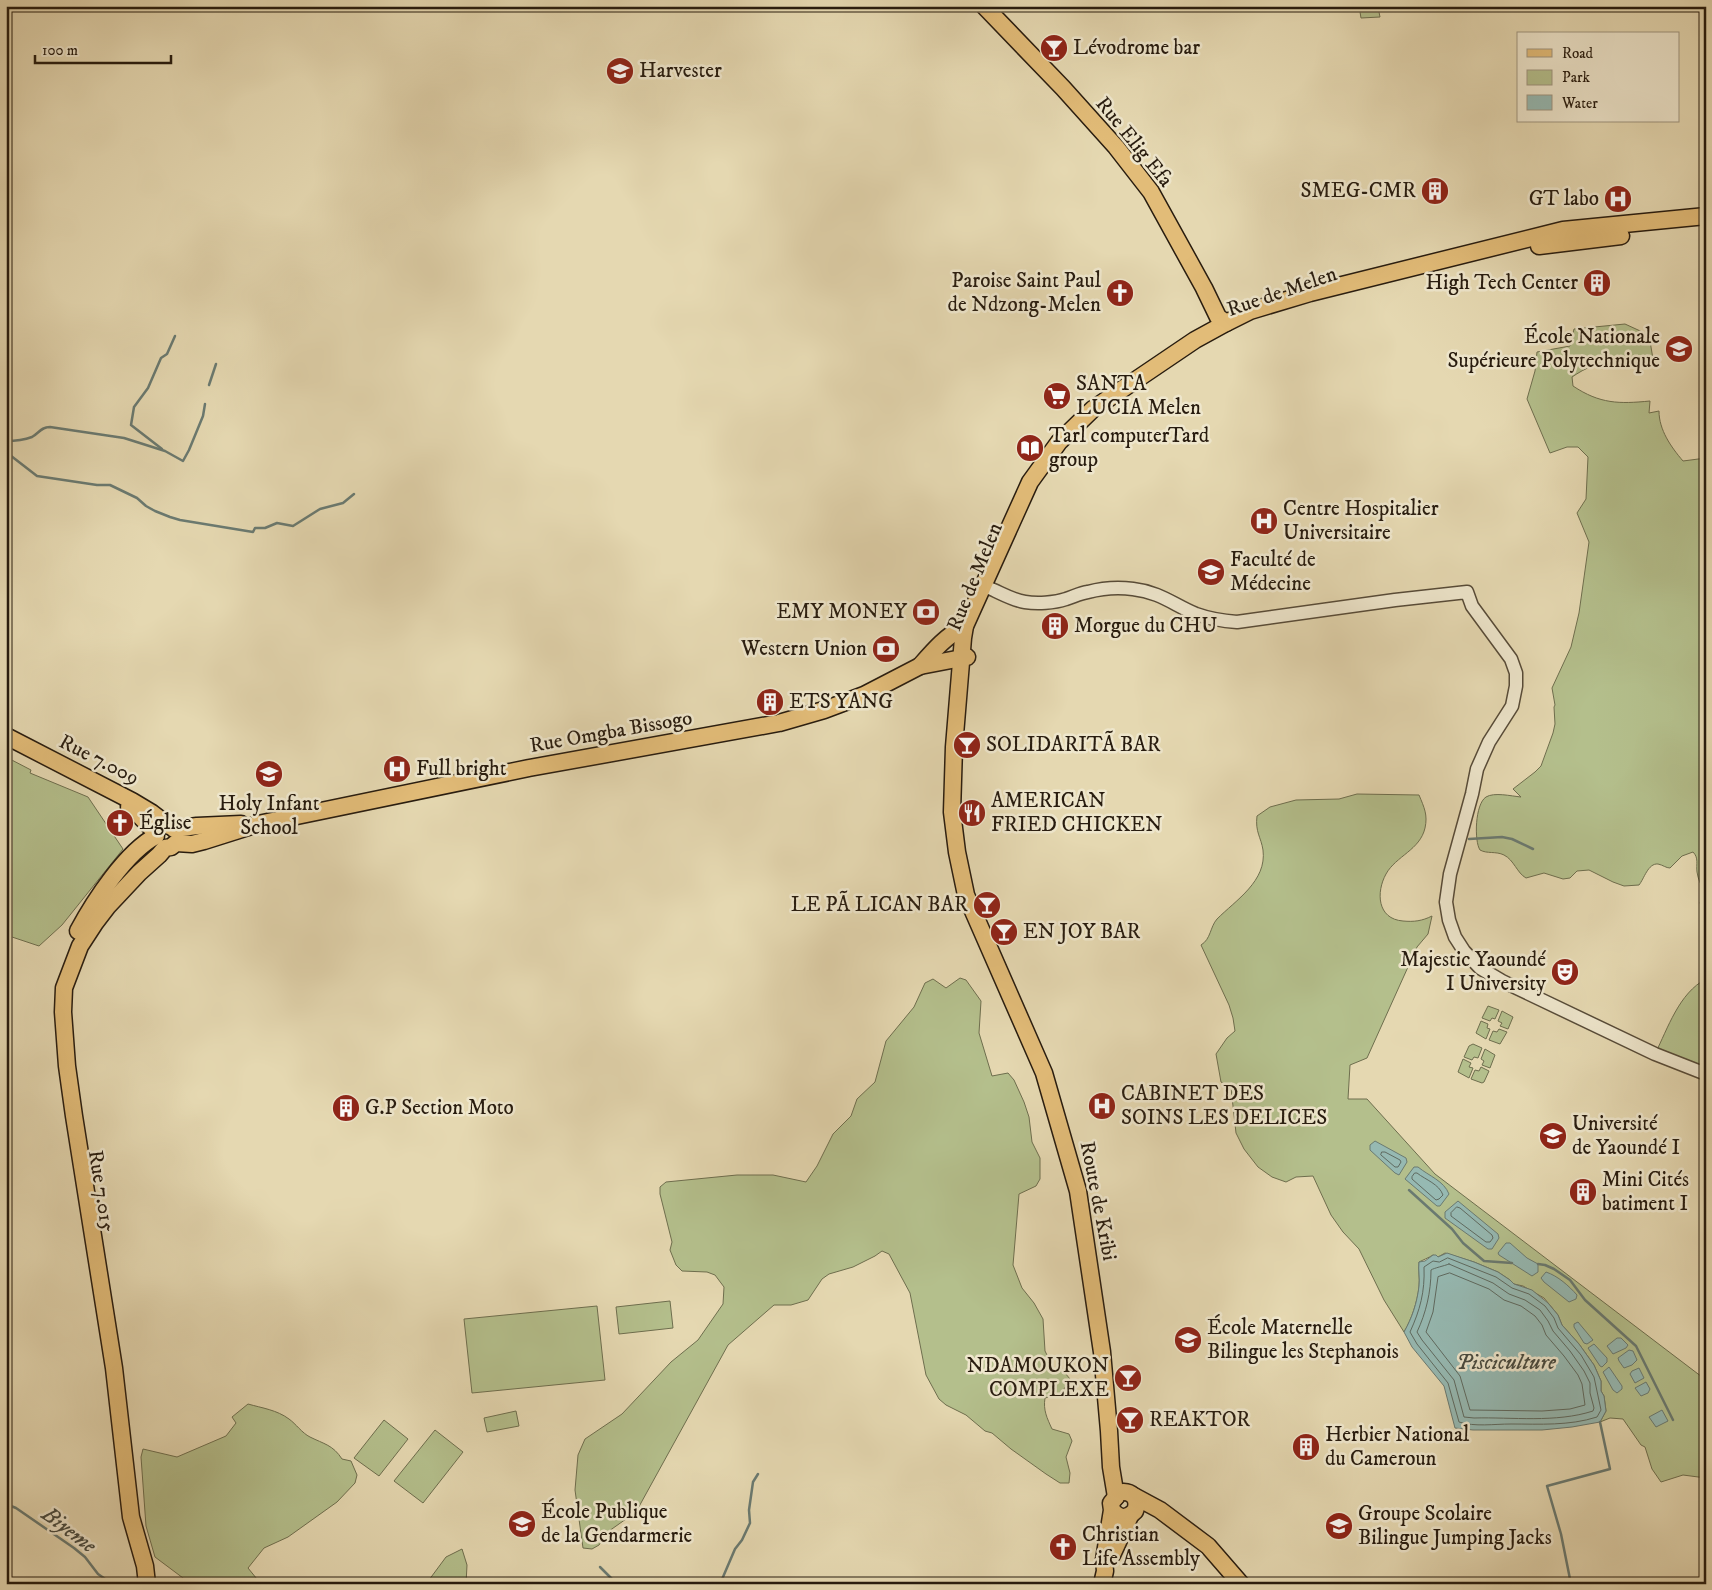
<svg xmlns="http://www.w3.org/2000/svg" width="1712" height="1590" viewBox="0 0 1712 1590" font-family="'IM FELL DW Pica',serif">
	<style>
		.green { fill: #b4bf8c; stroke: #6e6e4e }
		.water { fill: #96b9b2; stroke: #6a7a71 }
		.lines { fill: none; stroke-linecap: round; stroke-linejoin: round }
		.shore { stroke: #5f6a60; stroke-width: 1 }
		.stream { stroke: #6a7a71; stroke-width: 2.5 }
		.minor-casing { stroke: #574b38; stroke-width: 15 }
		.major-casing { stroke: #281c0f; stroke-width: 19 }
		.minor { stroke: #eee6cc; stroke-width: 12 }
		.major { stroke: #e2bc78; stroke-width: 16 }
		.labels { text-anchor: middle; dominant-baseline: central; stroke-width: 5; stroke-linejoin: round; paint-order: stroke }
		.poi-label { font-size: 21px; fill: #281c0f; stroke: #eee6cc; text-anchor: start }
		.street-label { font-size: 21px; fill: #281c0f; stroke: #eee6cc }
		.water-label { font-size: 22px; font-style: italic; fill: #494b40; stroke: #eee6cc }
	</style>
	<rect width="100%" height="100%" fill="#e5d8b1"/>
	<filter id="stains"><feTurbulence type="fractalNoise" baseFrequency=".004" numOctaves="4"/><feColorMatrix values="0 0 0 0 .2 0 0 0 0 .09 0 0 0 0 .02 0 0 0 .5 -.17"/></filter>
	<radialGradient id="worn" r=".72"><stop offset=".6" stop-color="#630" stop-opacity="0"/><stop offset="1" stop-color="#630" stop-opacity=".3"/></radialGradient>
	<g class="green">
		<polygon points="1359,6 1380,6 1378,7 1380,17 1361,18"/>
		<path d="M1625 324 1649 335 1653 359C1633 367 1613 362 1593 366 1586 368 1578 373 1572 377L1573 386C1600 404 1619 404 1650 401L1649 413 1659 411C1659 430 1671 447 1683 461L1706 458V907L1702 906 1700 903 1704 891C1701 885 1698 879 1697 872 1696 864 1699 858 1693 852L1682 856 1670 868C1666 868 1663 865 1658 864 1648 863 1644 879 1639 885L1624 886 1613 882 1589 870 1577 871 1570 878 1563 879 1544 873 1526 878C1517 873 1514 860 1504 855 1496 851 1487 854 1480 850 1474 841 1475 804 1486 797 1494 792 1511 796 1521 797L1513 789 1535 772 1541 766 1553 733 1555 724 1554 707 1555 705 1552 688 1571 647 1579 613 1589 542 1577 513 1586 499 1588 457 1578 447H1567L1550 453 1527 399 1535 371 1537 352 1570 346 1574 329Z"/>
		<polygon points="6,757 31,770 30,773 88,797 123,849 62,925 39,946 6,935"/>
		<path d="M1357 794 1419 795C1424 807 1428 815 1425 828 1420 850 1396 856 1386 874 1376 892 1377 919 1403 921 1414 922 1422 921 1432 916L1428 934 1417 947 1367 1058 1350 1065 1348 1099H1367L1435 1174 1706 1380V1478L1683 1475 1661 1482 1652 1469 1645 1447 1641 1445 1623 1419 1610 1418 1600 1422 1606 1411 1604 1396 1601 1391V1381L1594 1365 1579 1344 1562 1325 1558 1315 1544 1298 1523 1286 1514 1284 1510 1280 1498 1272 1474 1262 1445 1253 1438 1257 1433 1255C1428 1258 1423 1260 1419 1262 1418 1270 1420 1278 1419 1287 1417 1303 1412 1318 1404 1332L1384 1300 1359 1249 1343 1232 1331 1215 1313 1176 1296 1177 1286 1182 1272 1177 1258 1167 1244 1149 1236 1133 1231 1088 1221 1082 1216 1054 1227 1038 1235 1031 1233 1018 1229 1005 1201 945C1211 939 1210 927 1217 919 1236 900 1267 881 1263 850 1261 837 1255 832 1257 816L1270 807 1296 800 1339 799Z"/>
		<path d="M960 978 966 980 981 1001 979 1033 992 1076 1008 1073 1014 1080 1024 1102 1029 1117 1032 1142 1040 1158V1179L1036 1186 1019 1194 1013 1265 1022 1288 1034 1303 1043 1319 1045 1351 1054 1369 1065 1373 1070 1379 1061 1394 1045 1398C1043 1410 1047 1418 1052 1429L1069 1434 1072 1441 1066 1457 1070 1473 1069 1483H1060L1046 1474 1011 1449 992 1433 985 1431 966 1415 946 1405 939 1399 926 1375 910 1293 889 1254 882 1251 875 1256 853 1267 829 1274 822 1279 808 1300 791 1305H774L728 1345 636 1512 609 1531 599 1545 592 1549 583 1548 575 1490 578 1455 585 1439 622 1414 671 1362 698 1340 723 1304 724 1287 715 1275 707 1272 682 1271 676 1265 670 1250 672 1242 660 1194V1187L666 1182 737 1175H773L806 1182 817 1166 833 1134 851 1116 857 1099 875 1082 886 1041 914 1007 925 983 933 979 946 988Z"/>
		<path d="M1706 979V1074L1655 1054C1668 1028 1679 993 1706 979Z"/>
		<polygon points="1488,1006 1499,1010 1495,1019 1492,1018 1490,1021 1482,1018"/>
		<polygon points="1502,1011 1513,1017 1508,1029 1500,1026 1502,1023 1498,1021"/>
		<polygon points="1481,1021 1488,1024 1487,1028 1490,1029 1486,1039 1476,1033"/>
		<polygon points="1499,1029 1507,1032 1500,1044 1489,1040 1493,1031 1497,1032"/>
		<polygon points="1473,1044 1482,1048 1478,1058 1474,1057 1472,1060 1464,1057 1469,1046"/>
		<polygon points="1485,1049 1495,1055 1490,1068 1482,1065 1484,1061 1481,1059"/>
		<polygon points="1463,1059 1471,1063 1469,1067 1473,1068 1469,1078 1458,1072"/>
		<polygon points="1481,1067 1489,1071 1484,1082 1482,1083 1471,1079 1475,1070 1479,1071"/>
		<polygon points="670,1301 673,1328 619,1334 616,1307"/>
		<polygon points="597,1306 605,1380 472,1393 464,1319"/>
		<path d="M248 1404C262 1408 277 1410 289 1419 296 1424 302 1433 310 1437 324 1444 333 1445 342 1459L351 1461 357 1475 355 1483 337 1502 288 1537 264 1548 248 1568 261 1584H191L155 1557 146 1526 141 1457 143 1449 177 1457 226 1436 236 1423 232 1417Z"/>
		<polygon points="516,1411 519,1426 487,1432 484,1418"/>
		<polygon points="384,1420 408,1439 379,1476 354,1458"/>
		<polygon points="435,1430 463,1452 423,1503 394,1481"/>
		<polygon points="462,1549 467,1565 466,1584 426,1584 446,1557"/>
	</g>
	<g class="water">
		<polygon points="1375,1141 1406,1158 1407,1162 1399,1175 1395,1173 1370,1150 1370,1145"/>
		<path d="M1414 1167H1418C1429 1176 1444 1181 1449 1194L1440 1206H1437L1405 1179Z"/>
		<polygon points="1458,1201 1498,1234 1499,1238 1492,1249 1488,1249 1445,1218 1445,1212"/>
		<polygon points="1506,1243 1510,1243 1527,1258 1538,1264 1538,1272 1532,1276 1499,1255 1498,1253"/>
		<path d="M1447 1253 1474 1262 1498 1272 1510 1280 1514 1284 1532 1290 1548 1303 1558 1315 1562 1325 1579 1344 1594 1365 1601 1381V1391L1604 1396 1606 1411 1600 1422 1572 1427 1542 1430H1473L1455 1428 1444 1386 1412 1347 1404 1332C1412 1318 1417 1303 1419 1286 1420 1278 1418 1270 1419 1262L1425 1261 1433 1255H1436L1438 1257Z"/>
		<path d="M1546 1272C1558 1276 1569 1286 1577 1295L1576 1299 1569 1302 1544 1282 1541 1278Z"/>
		<polygon points="1578,1322 1593,1340 1587,1344 1584,1343 1574,1327 1574,1324"/>
		<polygon points="1617,1338 1621,1338 1628,1345 1626,1348 1613,1354 1607,1346"/>
		<polygon points="1594,1344 1607,1358 1607,1362 1602,1367 1600,1366 1588,1348"/>
		<polygon points="1629,1350 1633,1351 1637,1360 1632,1365 1624,1368 1619,1361 1618,1358"/>
		<polygon points="1609,1367 1622,1386 1622,1389 1617,1393 1613,1390 1603,1372"/>
		<polygon points="1639,1368 1644,1378 1635,1383 1630,1374 1632,1371"/>
		<polygon points="1646,1382 1650,1389 1648,1393 1641,1396 1635,1388"/>
		<polygon points="1662,1410 1668,1421 1656,1427 1649,1417"/>
	</g>
	<g class="lines">
		<g class="shore">
			<polygon points="1382,1152 1385,1152 1400,1160 1401,1162 1398,1167 1395,1167 1381,1155"/>
			<path d="M1415 1173H1417C1426 1180 1439 1184 1443 1195L1439 1199 1436 1200 1412 1179V1177Z"/>
			<polygon points="1457,1207 1460,1208 1492,1235 1493,1238 1490,1242 1486,1242 1451,1216 1451,1213"/>
			<path d="M1448 1258 1496 1277 1512 1288 1529 1294 1545 1306 1554 1318 1558 1328 1581 1355 1594 1377 1601 1410 1597 1417C1569 1426 1540 1424 1511 1424 1494 1424 1475 1427 1459 1422L1448 1383 1417 1344 1410 1332C1420 1310 1425 1292 1424 1267L1433 1261 1439 1262Z"/>
			<path d="M1449 1264 1493 1283 1509 1294 1525 1300 1540 1310 1548 1321 1553 1331 1570 1351 1584 1371 1590 1383V1393L1594 1408 1593 1411C1556 1423 1512 1417 1474 1418L1464 1417 1454 1380 1422 1340 1417 1332C1426 1313 1431 1292 1431 1270 1434 1268 1444 1266 1449 1264Z"/>
			<polygon points="1450,1273 1489,1289 1504,1300 1521,1306 1535,1316 1542,1325 1546,1335 1564,1356 1578,1375 1582,1384 1585,1405 1570,1409 1542,1411 1470,1410 1460,1376 1426,1332 1433,1312 1438,1277"/>
		</g>
		<g class="stream">
			<polyline points="209,385 216,364"/>
			<path d="M6 441C14 441 24 440 32 437 39 433 41 427 50 427L124 438 165 451 183 461 189 450 203 416 205 404"/>
			<polyline points="162,449 131,425 134,407 148,388 161,358 167,354 175,336"/>
			<polyline points="6,452 37,476 97,485 110,485 137,498 146,506 155,511 170,517 180,520 253,532 255,528 265,528 277,523 293,526 320,509 343,503 354,494"/>
			<polyline points="1469,839 1502,837 1512,839 1533,849"/>
			<polyline points="1409,1190 1452,1229 1463,1243 1484,1261 1512,1263"/>
			<polyline points="1538,1264 1545,1265 1554,1269 1570,1280 1585,1300 1636,1346 1673,1420"/>
			<polyline points="6,1504 16,1508 74,1548 85,1557 98,1574 108,1581 140,1583"/>
			<polyline points="600,1567 617,1584"/>
			<polyline points="720,1584 735,1549 742,1540 750,1523 749,1510 753,1482 758,1474"/>
			<polyline points="1571,1584 1561,1534 1547,1486 1610,1469 1600,1422"/>
		</g>
		<defs>
			<path id="minor" d="M989 588C1001 593 1012 600 1025 602 1037 604 1054 603 1066 599 1073 597 1080 593 1088 592 1103 588 1118 587 1133 589 1160 592 1174 605 1196 614 1210 619 1223 621 1237 622L1395 600 1467 592 1472 606 1511 659 1516 673V686L1512 706 1489 742 1477 769 1472 794 1450 874 1446 902 1449 920 1455 937 1464 951 1480 968 1502 981 1655 1054 1706 1074"/>
			<g id="major">
				<polyline points="984,6 1063,88 1116,147 1151,192 1204,288 1218,317 1226,323"/>
				<polyline points="1539,246 1621,236"/>
				<path d="M920 666C934 650 946 636 965 626"/>
				<polyline points="6,736 132,801 152,813 169,826"/>
				<polyline points="129,807 137,813 156,833"/>
				<polyline points="174,829 197,826 241,824"/>
				<path d="M78 931C94 901 126 852 156 836"/>
				<polyline points="1134,1496 1160,1510 1208,1546 1241,1584"/>
				<polyline points="1116,1497 1111,1467 1109,1431 1102,1352 1078,1191 1044,1073 966,895 957,852 952,812 954,747 963,638 965,626 1030,482 1059,442 1093,409 1195,340 1226,323 1250,311 1310,293 1563,230 1706,216"/>
				<polyline points="1112,1555 1130,1516"/>
				<polyline points="147,1584 145,1566 131,1517 114,1368 74,1116 67,1066 63,1012 64,988 80,946 95,923 108,906 139,873 159,855 165,848 171,847 176,843 192,844 204,841 258,824 529,768 779,723 824,710 864,695 920,666 967,657"/>
				<path d="M1102 1584 1105 1571 1104 1560 1112 1510 1111 1503 1116 1497 1117 1493C1131 1489 1140 1498 1135 1511 1127 1519 1119 1519 1112 1510"/>
			</g>
		</defs>
		<use href="#minor" class="minor-casing"/>
		<use href="#major" class="major-casing"/>
		<use href="#minor" class="minor"/>
		<use href="#major" class="major"/>
	</g>
	<defs>
		<symbol id="bar-disc" viewBox="-11 -11 22 22"><circle r="9.5" fill="#8f2418" stroke="#eee6cc"/><path d="M-6-5H6L.8 .8V4.5H3.5V6h-7V4.5H-.8V.8Z" fill="#fff"/></symbol>
		<symbol id="school-disc" viewBox="-11 -11 22 22"><circle r="9.5" fill="#8f2418" stroke="#eee6cc"/><path d="M0-5L7-2L0 1L-7-2ZM-4 1L0 2.5L4 1V4Q0 6-4 4Z" fill="#fff"/></symbol>
		<symbol id="building-disc" viewBox="-11 -11 22 22"><circle r="9.5" fill="#8f2418" stroke="#eee6cc"/><path d="M-4-6H4V6H1V3H-1V6H-4ZM-2.5-4.3h1.7v1.8h-1.7ZM.8-4.3h1.7v1.8H.8ZM-2.5-1h1.7V.8h-1.7ZM.8-1h1.7V.8H.8Z" fill="#fff"/></symbol>
		<symbol id="hospital-disc" viewBox="-11 -11 22 22"><circle r="9.5" fill="#8f2418" stroke="#eee6cc"/><path d="M-5-5h3v3.5h4V-5h3V5h-3V1.5h-4V5h-3Z" fill="#fff"/></symbol>
		<symbol id="church-disc" viewBox="-11 -11 22 22"><circle r="9.5" fill="#8f2418" stroke="#eee6cc"/><path d="M-1.2-6h2.4v3.5h3.3v2.4h-3.3V6h-2.4V-.1h-3.3v-2.4h3.3Z" fill="#fff"/></symbol>
		<symbol id="university-disc" viewBox="-11 -11 22 22"><circle r="9.5" fill="#8f2418" stroke="#eee6cc"/><path d="M0-5L7-2L0 1L-7-2ZM-4 1L0 2.5L4 1V4Q0 6-4 4Z" fill="#fff"/></symbol>
		<symbol id="supermarket-disc" viewBox="-11 -11 22 22"><circle r="9.5" fill="#8f2418" stroke="#eee6cc"/><path d="M-6-5.5h2.5l.6 2H6L4.5 2H-2.5L-4.4-4H-6ZM-1.5 3.2a1.3 1.3 0 1 0 .1 0ZM3 3.2a1.3 1.3 0 1 0 .1 0Z" fill="#fff"/></symbol>
		<symbol id="library-disc" viewBox="-11 -11 22 22"><circle r="9.5" fill="#8f2418" stroke="#eee6cc"/><path d="M-6-4Q-3-5.5-.7-3.5V5Q-3 3-6 4ZM6-4Q3-5.5 .7-3.5V5Q3 3 6 4Z" fill="#fff"/></symbol>
		<symbol id="bank-disc" viewBox="-11 -11 22 22"><circle r="9.5" fill="#8f2418" stroke="#eee6cc"/><path d="M-6-4H6V4H-6ZM0-2.3a2.3 2.3 0 1 0 0 4.6a2.3 2.3 0 1 0 0-4.6Z" fill="#fff"/></symbol>
		<symbol id="restaurant-disc" viewBox="-11 -11 22 22"><circle r="9.5" fill="#8f2418" stroke="#eee6cc"/><path d="M-5-6h1v4h1v-4h1v4h1v-4h1v5L-1.5 .5V6h-2V.5L-5-1ZM5-6V6H3V1.5H1.5Q1.5-4 5-6Z" fill="#fff"/></symbol>
		<symbol id="theatre-disc" viewBox="-11 -11 22 22"><circle r="9.5" fill="#8f2418" stroke="#eee6cc"/><path d="M-5-5.5Q0-4 5-5.5V0Q5 5 0 6Q-5 5-5 0ZM-3.3-2.5H-1v1.5H-3.3ZM1-2.5H3.3v1.5H1ZM-2.8 1Q0 5.5 2.8 1Z" fill="#fff"/></symbol>
	</defs>
	<g fill-rule="evenodd">
		<use href="#bar-disc" x="1038" y="32" width="32" height="32"/>
		<use href="#school-disc" x="604" y="55" width="32" height="32"/>
		<use href="#building-disc" x="1419" y="175" width="32" height="32"/>
		<use href="#hospital-disc" x="1602" y="183" width="32" height="32"/>
		<use href="#building-disc" x="1581" y="267" width="32" height="32"/>
		<use href="#church-disc" x="1104" y="277" width="32" height="32"/>
		<use href="#university-disc" x="1663" y="333" width="32" height="32"/>
		<use href="#supermarket-disc" x="1041" y="380" width="32" height="32"/>
		<use href="#library-disc" x="1014" y="432" width="32" height="32"/>
		<use href="#hospital-disc" x="1248" y="505" width="32" height="32"/>
		<use href="#university-disc" x="1195" y="556" width="32" height="32"/>
		<use href="#bank-disc" x="910" y="596" width="32" height="32"/>
		<use href="#building-disc" x="1039" y="610" width="32" height="32"/>
		<use href="#bank-disc" x="870" y="633" width="32" height="32"/>
		<use href="#building-disc" x="754" y="686" width="32" height="32"/>
		<use href="#bar-disc" x="951" y="729" width="32" height="32"/>
		<use href="#hospital-disc" x="381" y="753" width="32" height="32"/>
		<use href="#school-disc" x="253" y="758" width="32" height="32"/>
		<use href="#restaurant-disc" x="956" y="797" width="32" height="32"/>
		<use href="#church-disc" x="104" y="807" width="32" height="32"/>
		<use href="#bar-disc" x="971" y="889" width="32" height="32"/>
		<use href="#bar-disc" x="988" y="916" width="32" height="32"/>
		<use href="#theatre-disc" x="1549" y="956" width="32" height="32"/>
		<use href="#hospital-disc" x="1086" y="1090" width="32" height="32"/>
		<use href="#building-disc" x="330" y="1092" width="32" height="32"/>
		<use href="#university-disc" x="1537" y="1120" width="32" height="32"/>
		<use href="#building-disc" x="1567" y="1176" width="32" height="32"/>
		<use href="#school-disc" x="1172" y="1324" width="32" height="32"/>
		<use href="#bar-disc" x="1112" y="1362" width="32" height="32"/>
		<use href="#bar-disc" x="1114" y="1404" width="32" height="32"/>
		<use href="#building-disc" x="1290" y="1431" width="32" height="32"/>
		<use href="#university-disc" x="506" y="1508" width="32" height="32"/>
		<use href="#school-disc" x="1323" y="1510" width="32" height="32"/>
		<use href="#church-disc" x="1047" y="1531" width="32" height="32"/>
	</g>
	<g class="labels">
		<g class="poi-label">
			<text x="1073" y="48">Lévodrome bar</text>
			<text x="639" y="71">Harvester</text>
			<text x="1416" y="191" text-anchor="end">SMEG-CMR</text>
			<text x="1599" y="199" text-anchor="end">GT labo</text>
			<text x="1101" y="281" text-anchor="end">Paroise Saint Paul<tspan x="1101" dy="24">de Ndzong-Melen</tspan></text>
			<text x="1578" y="283" text-anchor="end">High Tech Center</text>
			<text x="1660" y="337" text-anchor="end">École Nationale<tspan x="1660" dy="24">Supérieure Polytechnique</tspan></text>
			<text x="1076" y="384">SANTA<tspan x="1076" dy="24">LUCIA Melen</tspan></text>
			<text x="1049" y="436">Tarl computerTard<tspan x="1049" dy="24">group</tspan></text>
			<text x="1283" y="509">Centre Hospitalier<tspan x="1283" dy="24">Universitaire</tspan></text>
			<text x="1230" y="560">Faculté de<tspan x="1230" dy="24">Médecine</tspan></text>
			<text x="907" y="612" text-anchor="end">EMY MONEY</text>
			<text x="1074" y="626">Morgue du CHU</text>
			<text x="867" y="649" text-anchor="end">Western Union</text>
			<text x="789" y="702">ETS YANG</text>
			<text x="986" y="745">SOLIDARITÃ BAR</text>
			<text x="416" y="769">Full bright</text>
			<text x="991" y="801">AMERICAN<tspan x="991" dy="24">FRIED CHICKEN</tspan></text>
			<text x="269" y="804" text-anchor="middle">Holy Infant<tspan x="269" dy="24">School</tspan></text>
			<text x="139" y="823">Église</text>
			<text x="968" y="905" text-anchor="end">LE PÃ LICAN BAR</text>
			<text x="1023" y="932">EN JOY BAR</text>
			<text x="1546" y="960" text-anchor="end">Majestic Yaoundé<tspan x="1546" dy="24">I University</tspan></text>
			<text x="1121" y="1094">CABINET DES<tspan x="1121" dy="24">SOINS LES DELICES</tspan></text>
			<text x="365" y="1108">G.P Section Moto</text>
			<text x="1572" y="1124">Université<tspan x="1572" dy="24">de Yaoundé I</tspan></text>
			<text x="1602" y="1180">Mini Cités<tspan x="1602" dy="24">batiment I</tspan></text>
			<text x="1207" y="1328">École Maternelle<tspan x="1207" dy="24">Bilingue les Stephanois</tspan></text>
			<text x="1109" y="1366" text-anchor="end">NDAMOUKON<tspan x="1109" dy="24">COMPLEXE</tspan></text>
			<text x="1149" y="1420">REAKTOR</text>
			<text x="1325" y="1435">Herbier National<tspan x="1325" dy="24">du Cameroun</tspan></text>
			<text x="541" y="1512">École Publique<tspan x="541" dy="24">de la Gendarmerie</tspan></text>
			<text x="1358" y="1514">Groupe Scolaire<tspan x="1358" dy="24">Bilingue Jumping Jacks</tspan></text>
			<text x="1082" y="1535">Christian<tspan x="1082" dy="24">Life Assembly</tspan></text>
		</g>
		<g class="street-label">
			<text transform="translate(1134 142) rotate(51)">Rue Elig Efa</text>
			<text transform="translate(1282 292) rotate(-19)">Rue de Melen</text>
			<text transform="translate(975 577) rotate(-68)">Rue de Melen</text>
			<text transform="translate(611 732) rotate(-10)">Rue Omgba Bissogo</text>
			<text transform="translate(99 760) rotate(27)">Rue 7.009</text>
			<text transform="translate(101 1191) rotate(81)">Rue 7.015</text>
			<text transform="translate(1098 1201) rotate(79)">Route de Kribi</text>
		</g>
		<g class="water-label">
			<text x="1506" y="1362">Pisciculture</text>
			<text transform="translate(69 1530) rotate(37)">Biyeme</text>
		</g>
	</g>
	<rect width="1712" height="1590" fill="none" stroke="#e5d8b1" stroke-width="25"/>
	<rect x="8" y="8" width="1697" height="1575" fill="none" stroke="#281c0f" stroke-width="2.5"/>
	<rect x="12" y="12" width="1687" height="1565" fill="none" stroke="#281c0f"/>
	<rect x="1517" y="32" width="162" height="90" fill="#eee6cc" stroke="#9f9580"/>
	<rect x="1527" y="49" width="25" height="8" fill="#e2bc78" stroke="#9f9580"/>
	<text x="1562" y="58" font-size="15" fill="#281c0f">Road</text>
	<rect x="1527" y="70" width="25" height="15" fill="#b4bf8c" stroke="#9f9580"/>
	<text x="1562" y="82" font-size="15" fill="#281c0f">Park</text>
	<rect x="1527" y="95" width="25" height="15" fill="#96b9b2" stroke="#9f9580"/>
	<text x="1562" y="108" font-size="15" fill="#281c0f">Water</text>
	<path d="M35 55v8h136v-8" fill="none" stroke="#281c0f" stroke-width="2.5"/>
	<text x="42" y="55" font-size="15" fill="#281c0f" stroke="#eee6cc" stroke-width="4" paint-order="stroke">100 m</text>
	<rect width="100%" height="100%" filter="url(#stains)"/>
	<rect width="100%" height="100%" fill="url(#worn)"/>
</svg>
